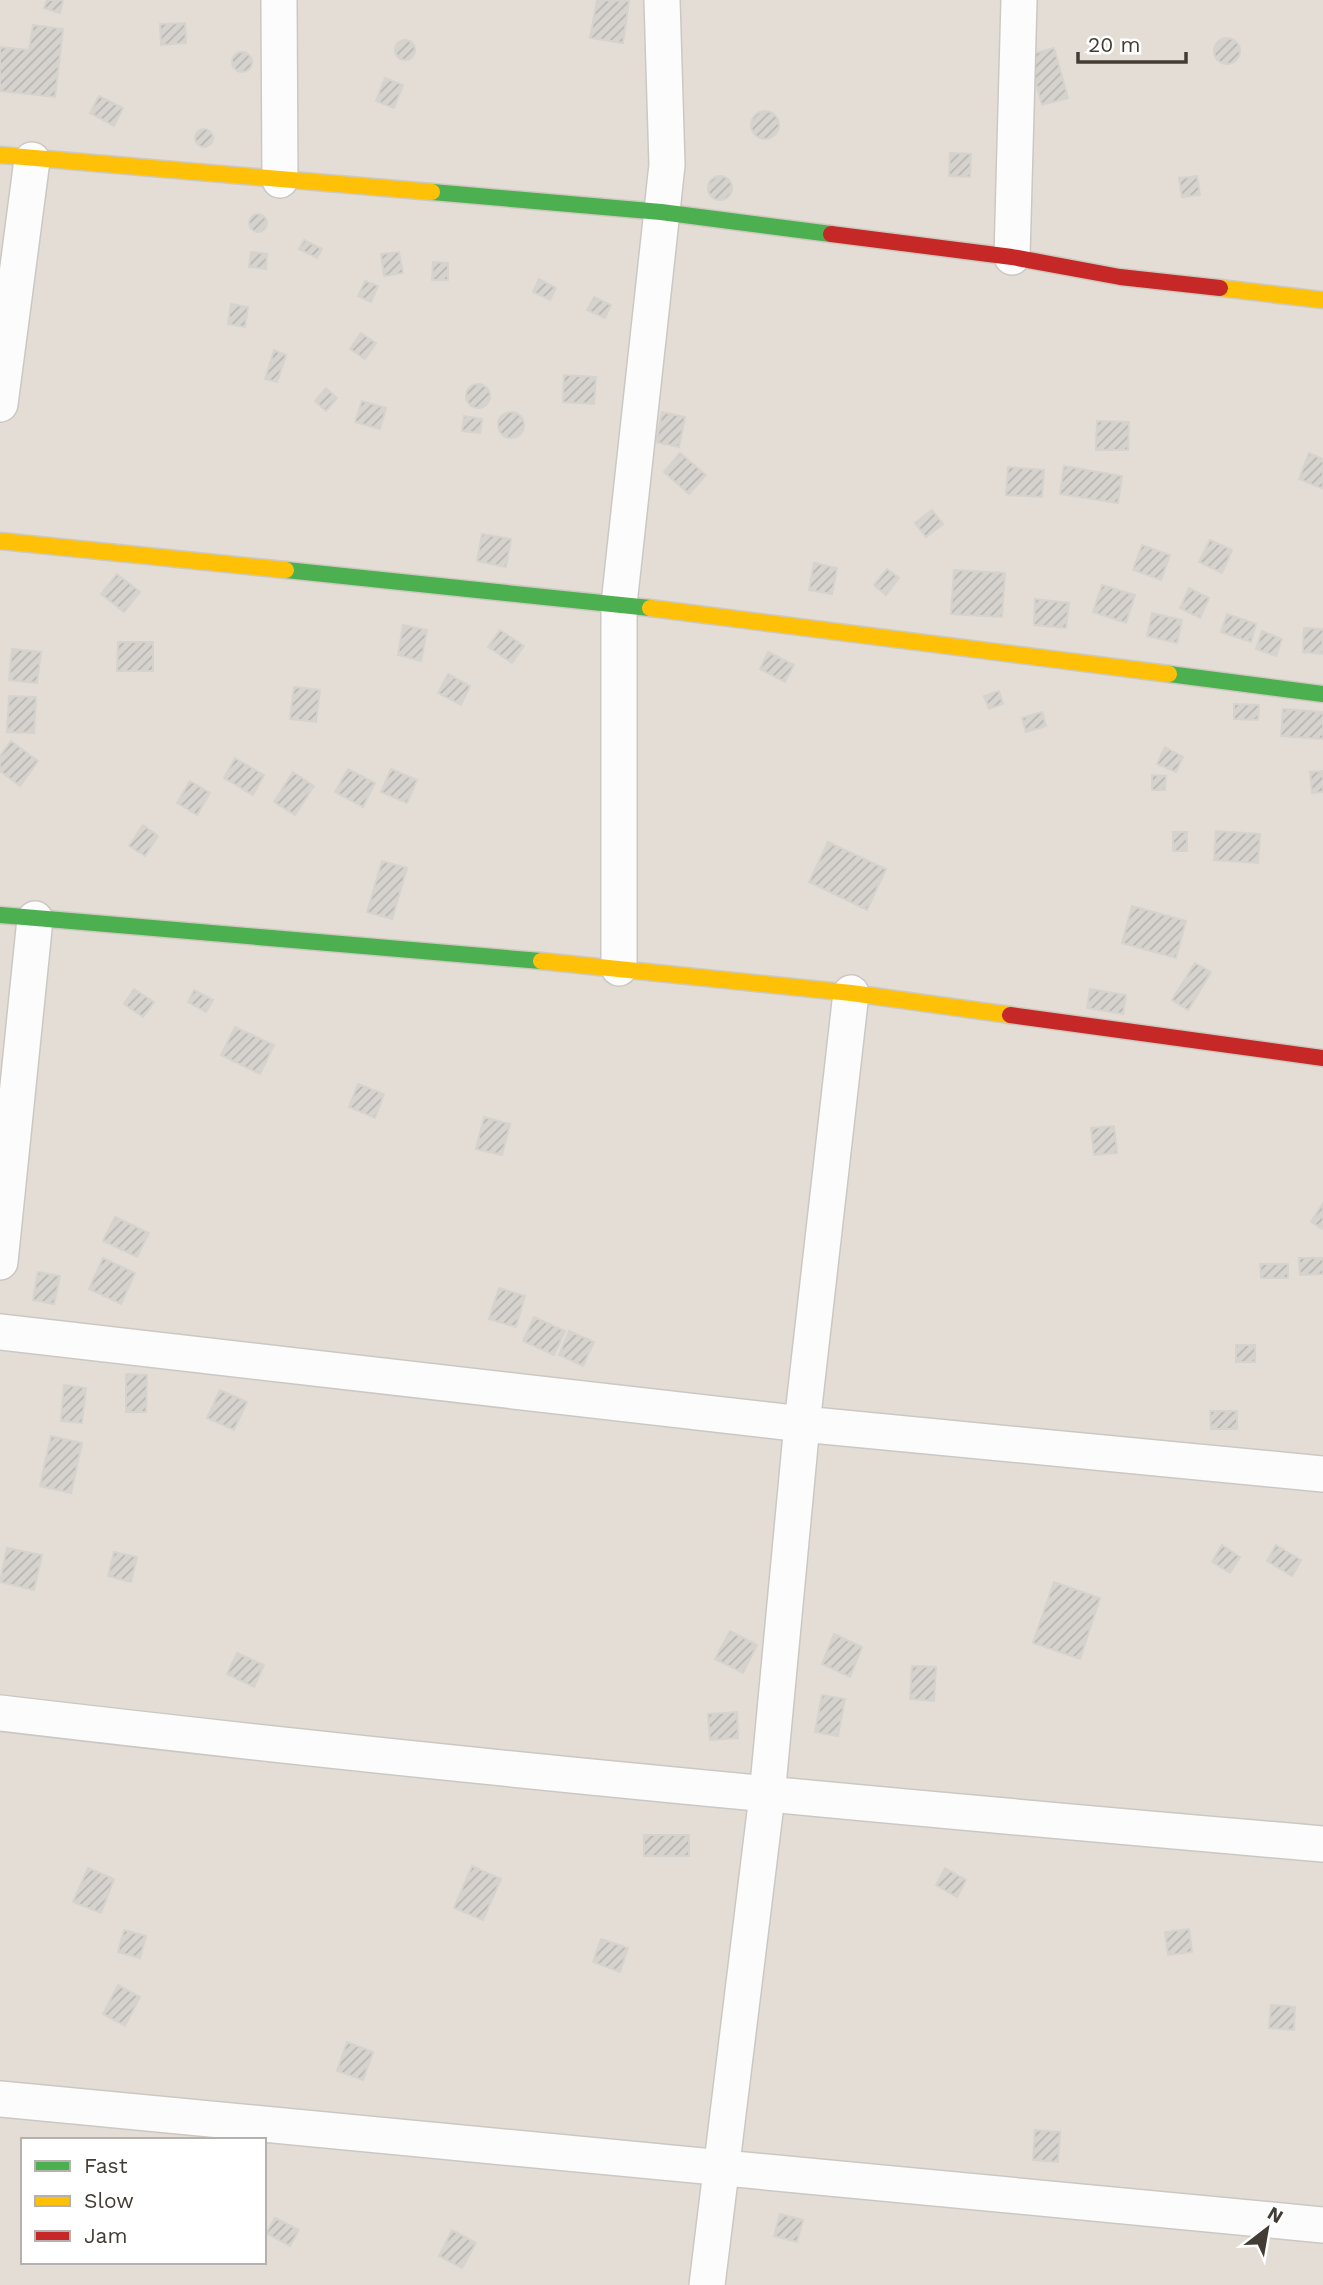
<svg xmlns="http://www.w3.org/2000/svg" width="1323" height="2285" viewBox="0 0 1323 2285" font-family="'Work Sans',sans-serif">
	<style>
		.residential { fill: #e3ddd5; fill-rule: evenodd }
		.building { fill: url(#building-hatch); stroke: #d6d3ce; stroke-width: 2 }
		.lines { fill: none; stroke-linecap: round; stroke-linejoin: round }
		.street-casing { stroke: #cbc8c3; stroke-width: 38 }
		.fast-casing { stroke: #cec9bf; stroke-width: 19 }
		.slow-casing { stroke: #cec9bf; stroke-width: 19 }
		.jam-casing { stroke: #cec9bf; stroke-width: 19 }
		.street { stroke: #fcfcfc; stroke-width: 35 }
		.fast { stroke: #4caf50; stroke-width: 16 }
		.slow { stroke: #ffc107; stroke-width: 16 }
		.jam { stroke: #c62828; stroke-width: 16 }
	</style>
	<defs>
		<pattern id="building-hatch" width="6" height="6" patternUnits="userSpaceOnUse" patternTransform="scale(1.75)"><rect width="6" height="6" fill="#d6d3ce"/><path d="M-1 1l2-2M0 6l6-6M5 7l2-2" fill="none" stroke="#b9b6b2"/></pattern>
	</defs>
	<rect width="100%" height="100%" fill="#eeece8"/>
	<path class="residential" d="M0 0H1323V2285H0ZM23 2140H264V2262H23Z"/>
	<g class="building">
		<polygon points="47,0 63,0 60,13 44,8"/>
		<polygon points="597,0 629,1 623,43 590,38"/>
		<polygon points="185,23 186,43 161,45 160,24"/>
		<polygon points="33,25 63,29 55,97 0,91 0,47 29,50"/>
		<circle cx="1227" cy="51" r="13"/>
		<circle cx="405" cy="50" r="10"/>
		<polygon points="1054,48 1068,98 1042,105 1028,55"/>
		<circle cx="242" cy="62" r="10"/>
		<polygon points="385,78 403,85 394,108 376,101"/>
		<polygon points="99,96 123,108 114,126 90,113"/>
		<circle cx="765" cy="125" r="14"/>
		<circle cx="204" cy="138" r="9"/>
		<polygon points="950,153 971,154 970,177 949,176"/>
		<polygon points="1197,176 1200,195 1182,197 1179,178"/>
		<circle cx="720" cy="188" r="12"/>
		<circle cx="258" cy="223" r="9"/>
		<polygon points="304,240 322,249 317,258 299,249"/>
		<polygon points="251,252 267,254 266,269 249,267"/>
		<polygon points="399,252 403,273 384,276 381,254"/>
		<polygon points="433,262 448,263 448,280 432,280"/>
		<polygon points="539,279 556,288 550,300 533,292"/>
		<polygon points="365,281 378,286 371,302 358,296"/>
		<polygon points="594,297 611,305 605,318 587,310"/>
		<polygon points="231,304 248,307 245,327 228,324"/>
		<polygon points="361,333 376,343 365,359 350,349"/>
		<polygon points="274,350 286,355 277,382 265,379"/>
		<polygon points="564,375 596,377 594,404 563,402"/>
		<circle cx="478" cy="396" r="12"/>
		<polygon points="326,388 337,398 326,411 315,401"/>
		<polygon points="362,401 386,408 380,429 355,422"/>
		<circle cx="511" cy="425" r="13"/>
		<polygon points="662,412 685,417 679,447 656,442"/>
		<polygon points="464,416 482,419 480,433 462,431"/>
		<polygon points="1097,421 1129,422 1128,450 1096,450"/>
		<polygon points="680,453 706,475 689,494 664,472"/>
		<polygon points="1309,453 1323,459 1323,489 1299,479"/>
		<polygon points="1064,466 1122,476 1118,503 1060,494"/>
		<polygon points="1008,467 1044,470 1042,497 1006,495"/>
		<polygon points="932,510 943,524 926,537 915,523"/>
		<polygon points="482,534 511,539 506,567 477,561"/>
		<polygon points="1210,540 1232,550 1222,573 1199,562"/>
		<polygon points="1142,545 1170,555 1161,580 1133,570"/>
		<polygon points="814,563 837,568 832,594 809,590"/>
		<polygon points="887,569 899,578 886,595 874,585"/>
		<polygon points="954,570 1005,573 1002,617 951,614"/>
		<polygon points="117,574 140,592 124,612 101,594"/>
		<polygon points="1102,585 1135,595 1126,623 1093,612"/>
		<polygon points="1189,588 1209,598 1200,618 1180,608"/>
		<polygon points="1035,599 1069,603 1066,628 1034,625"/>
		<polygon points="1152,613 1182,620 1177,643 1147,636"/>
		<polygon points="1227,614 1256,624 1251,642 1221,632"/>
		<polygon points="403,625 427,630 421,661 398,655"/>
		<polygon points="1304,628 1323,629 1322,654 1303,652"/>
		<polygon points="500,630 524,646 512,663 488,647"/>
		<polygon points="1262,631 1282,639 1276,656 1256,649"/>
		<polygon points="118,642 153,642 153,671 117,671"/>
		<polygon points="12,649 41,652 37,683 9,680"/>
		<polygon points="768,652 794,665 785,682 760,669"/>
		<polygon points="448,674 470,686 461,705 438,693"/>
		<polygon points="294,687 320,690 316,722 290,719"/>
		<polygon points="999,691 1003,704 989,709 984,696"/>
		<polygon points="9,696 36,697 34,733 7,732"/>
		<polygon points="1234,704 1259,705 1258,720 1234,719"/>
		<polygon points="1283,709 1323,712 1323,739 1281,736"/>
		<polygon points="1042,712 1046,726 1026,732 1022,718"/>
		<polygon points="11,741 38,761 20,786 0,771 0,756"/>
		<polygon points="1165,747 1183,757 1176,772 1157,764"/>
		<polygon points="235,758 264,775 253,795 224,778"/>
		<polygon points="348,769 375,783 363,807 335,792"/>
		<polygon points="391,769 417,780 407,803 381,792"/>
		<polygon points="1323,771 1323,792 1312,793 1310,772"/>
		<polygon points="293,772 314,786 295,815 274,802"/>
		<polygon points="1152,775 1166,776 1165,790 1152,790"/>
		<polygon points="190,781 210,793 197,815 177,803"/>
		<polygon points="143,825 158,836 145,856 129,846"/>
		<polygon points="1216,831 1260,834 1258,863 1214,860"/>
		<rect x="1173" y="832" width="14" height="19"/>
		<polygon points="828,842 886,869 867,910 809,882"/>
		<polygon points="382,861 407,868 392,919 367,912"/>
		<polygon points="1132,906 1186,921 1176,958 1122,943"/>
		<polygon points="1195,963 1211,972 1188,1010 1172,1000"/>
		<polygon points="134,989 154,1002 143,1017 124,1004"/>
		<polygon points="1090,989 1126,995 1123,1014 1087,1008"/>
		<polygon points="194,990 213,1000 206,1012 188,1002"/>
		<polygon points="235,1027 274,1045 260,1074 221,1055"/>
		<polygon points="358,1084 384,1094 375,1118 349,1107"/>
		<polygon points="484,1117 510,1124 502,1155 476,1149"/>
		<polygon points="1114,1126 1117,1153 1094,1155 1091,1128"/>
		<polygon points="1323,1203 1323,1229 1311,1222"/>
		<polygon points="115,1217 149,1233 137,1257 103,1241"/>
		<polygon points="103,1258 135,1273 121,1304 89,1289"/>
		<polygon points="1299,1258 1323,1258 1323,1274 1300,1275"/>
		<polygon points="1260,1264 1288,1264 1288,1278 1261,1278"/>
		<polygon points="38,1272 60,1276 54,1304 33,1300"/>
		<polygon points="499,1288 525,1296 516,1327 489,1319"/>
		<polygon points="534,1317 565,1331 554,1355 523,1341"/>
		<polygon points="569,1331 594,1342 583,1366 559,1355"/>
		<rect x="1236" y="1345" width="19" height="17"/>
		<polygon points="126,1374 147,1375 146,1412 126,1412"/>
		<polygon points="64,1385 86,1388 82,1423 61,1421"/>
		<polygon points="220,1390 247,1402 234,1430 207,1418"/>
		<polygon points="1210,1411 1237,1411 1237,1429 1211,1429"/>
		<polygon points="51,1436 82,1443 71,1493 40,1486"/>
		<polygon points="1222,1545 1240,1557 1230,1573 1212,1562"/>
		<polygon points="1276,1545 1301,1560 1292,1576 1267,1561"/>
		<polygon points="7,1548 42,1555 34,1590 0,1582"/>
		<polygon points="114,1552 137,1557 131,1582 108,1576"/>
		<polygon points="1054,1582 1100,1598 1080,1659 1033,1643"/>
		<polygon points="730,1631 757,1645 743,1673 715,1659"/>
		<polygon points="834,1634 862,1647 850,1677 822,1664"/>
		<polygon points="237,1653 264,1665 254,1687 227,1674"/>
		<polygon points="912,1666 936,1667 934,1701 910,1699"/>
		<polygon points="822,1695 845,1699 838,1736 815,1732"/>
		<polygon points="737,1712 738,1738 710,1740 708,1714"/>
		<rect x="644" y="1835" width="45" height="21"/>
		<polygon points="472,1866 501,1879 483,1920 454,1908"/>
		<polygon points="88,1868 114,1879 101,1913 73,1902"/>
		<polygon points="945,1868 966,1880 957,1897 936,1885"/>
		<polygon points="1189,1929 1192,1952 1168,1955 1165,1932"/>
		<polygon points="124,1930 146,1936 140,1958 118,1952"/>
		<polygon points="601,1939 628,1948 620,1972 593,1962"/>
		<polygon points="118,1985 140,1997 125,2026 103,2014"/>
		<polygon points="1271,2005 1295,2007 1294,2030 1269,2028"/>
		<polygon points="347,2042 373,2052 363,2080 337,2071"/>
		<polygon points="1035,2130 1060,2132 1058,2162 1033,2160"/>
		<polygon points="780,2214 803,2220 797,2242 774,2236"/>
		<polygon points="275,2218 299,2230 290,2246 266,2233"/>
		<polygon points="452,2230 476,2243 462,2268 439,2256"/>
	</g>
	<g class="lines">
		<defs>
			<g id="street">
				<polyline points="279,0 280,180"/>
				<polyline points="1012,257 1019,0"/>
				<polyline points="0,404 32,160"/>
				<polyline points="619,968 619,604 667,165 662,0"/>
				<polyline points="0,1262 35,919"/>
				<polyline points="0,1332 802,1424 1323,1474"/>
				<path d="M0 1713C440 1765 881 1806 1323 1844"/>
				<polyline points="0,2099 1323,2225"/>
				<polyline points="707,2285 767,1796 802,1424 851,993"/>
			</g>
			<g id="fast">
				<polyline points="432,192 661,212 831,234"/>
				<polyline points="286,570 650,608"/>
				<polyline points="1169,674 1323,694"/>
				<polyline points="0,915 541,961"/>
			</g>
			<g id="slow">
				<polyline points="0,155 432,192"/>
				<polyline points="1220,288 1323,300"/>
				<polyline points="0,541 286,570"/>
				<polyline points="650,608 1169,674"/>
				<polyline points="541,961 851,993 1010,1015"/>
			</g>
			<g id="jam">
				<polyline points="831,234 1012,257 1120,277 1220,288"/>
				<polyline points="1010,1015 1323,1058"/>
			</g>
		</defs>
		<use href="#street" class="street-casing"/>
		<use href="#fast" class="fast-casing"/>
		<use href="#slow" class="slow-casing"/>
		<use href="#jam" class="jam-casing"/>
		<use href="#street" class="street"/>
		<use href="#fast" class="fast"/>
		<use href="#slow" class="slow"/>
		<use href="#jam" class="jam"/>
	</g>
	<rect x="21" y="2138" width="245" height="126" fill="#ffffff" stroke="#b4b1ae" stroke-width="2"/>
	<rect x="35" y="2161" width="35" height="10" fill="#4caf50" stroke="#b4b1ae" stroke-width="2"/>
	<text x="84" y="2173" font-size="21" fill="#433c34">Fast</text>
	<rect x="35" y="2196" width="35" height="10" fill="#ffc107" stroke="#b4b1ae" stroke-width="2"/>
	<text x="84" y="2208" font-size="21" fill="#433c34">Slow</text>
	<rect x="35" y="2231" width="35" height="10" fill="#c62828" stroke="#b4b1ae" stroke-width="2"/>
	<text x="84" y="2243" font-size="21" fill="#433c34">Jam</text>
	<g transform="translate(1267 2229) rotate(31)" stroke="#ffffff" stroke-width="5" paint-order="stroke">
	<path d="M0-5L12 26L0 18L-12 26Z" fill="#433c34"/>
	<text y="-10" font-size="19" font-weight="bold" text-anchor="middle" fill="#433c34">N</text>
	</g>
	<path d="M1078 52v10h108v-10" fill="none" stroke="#433c34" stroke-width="3.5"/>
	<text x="1088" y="52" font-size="21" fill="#433c34" stroke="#ffffff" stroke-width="5" paint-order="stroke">20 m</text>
</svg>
